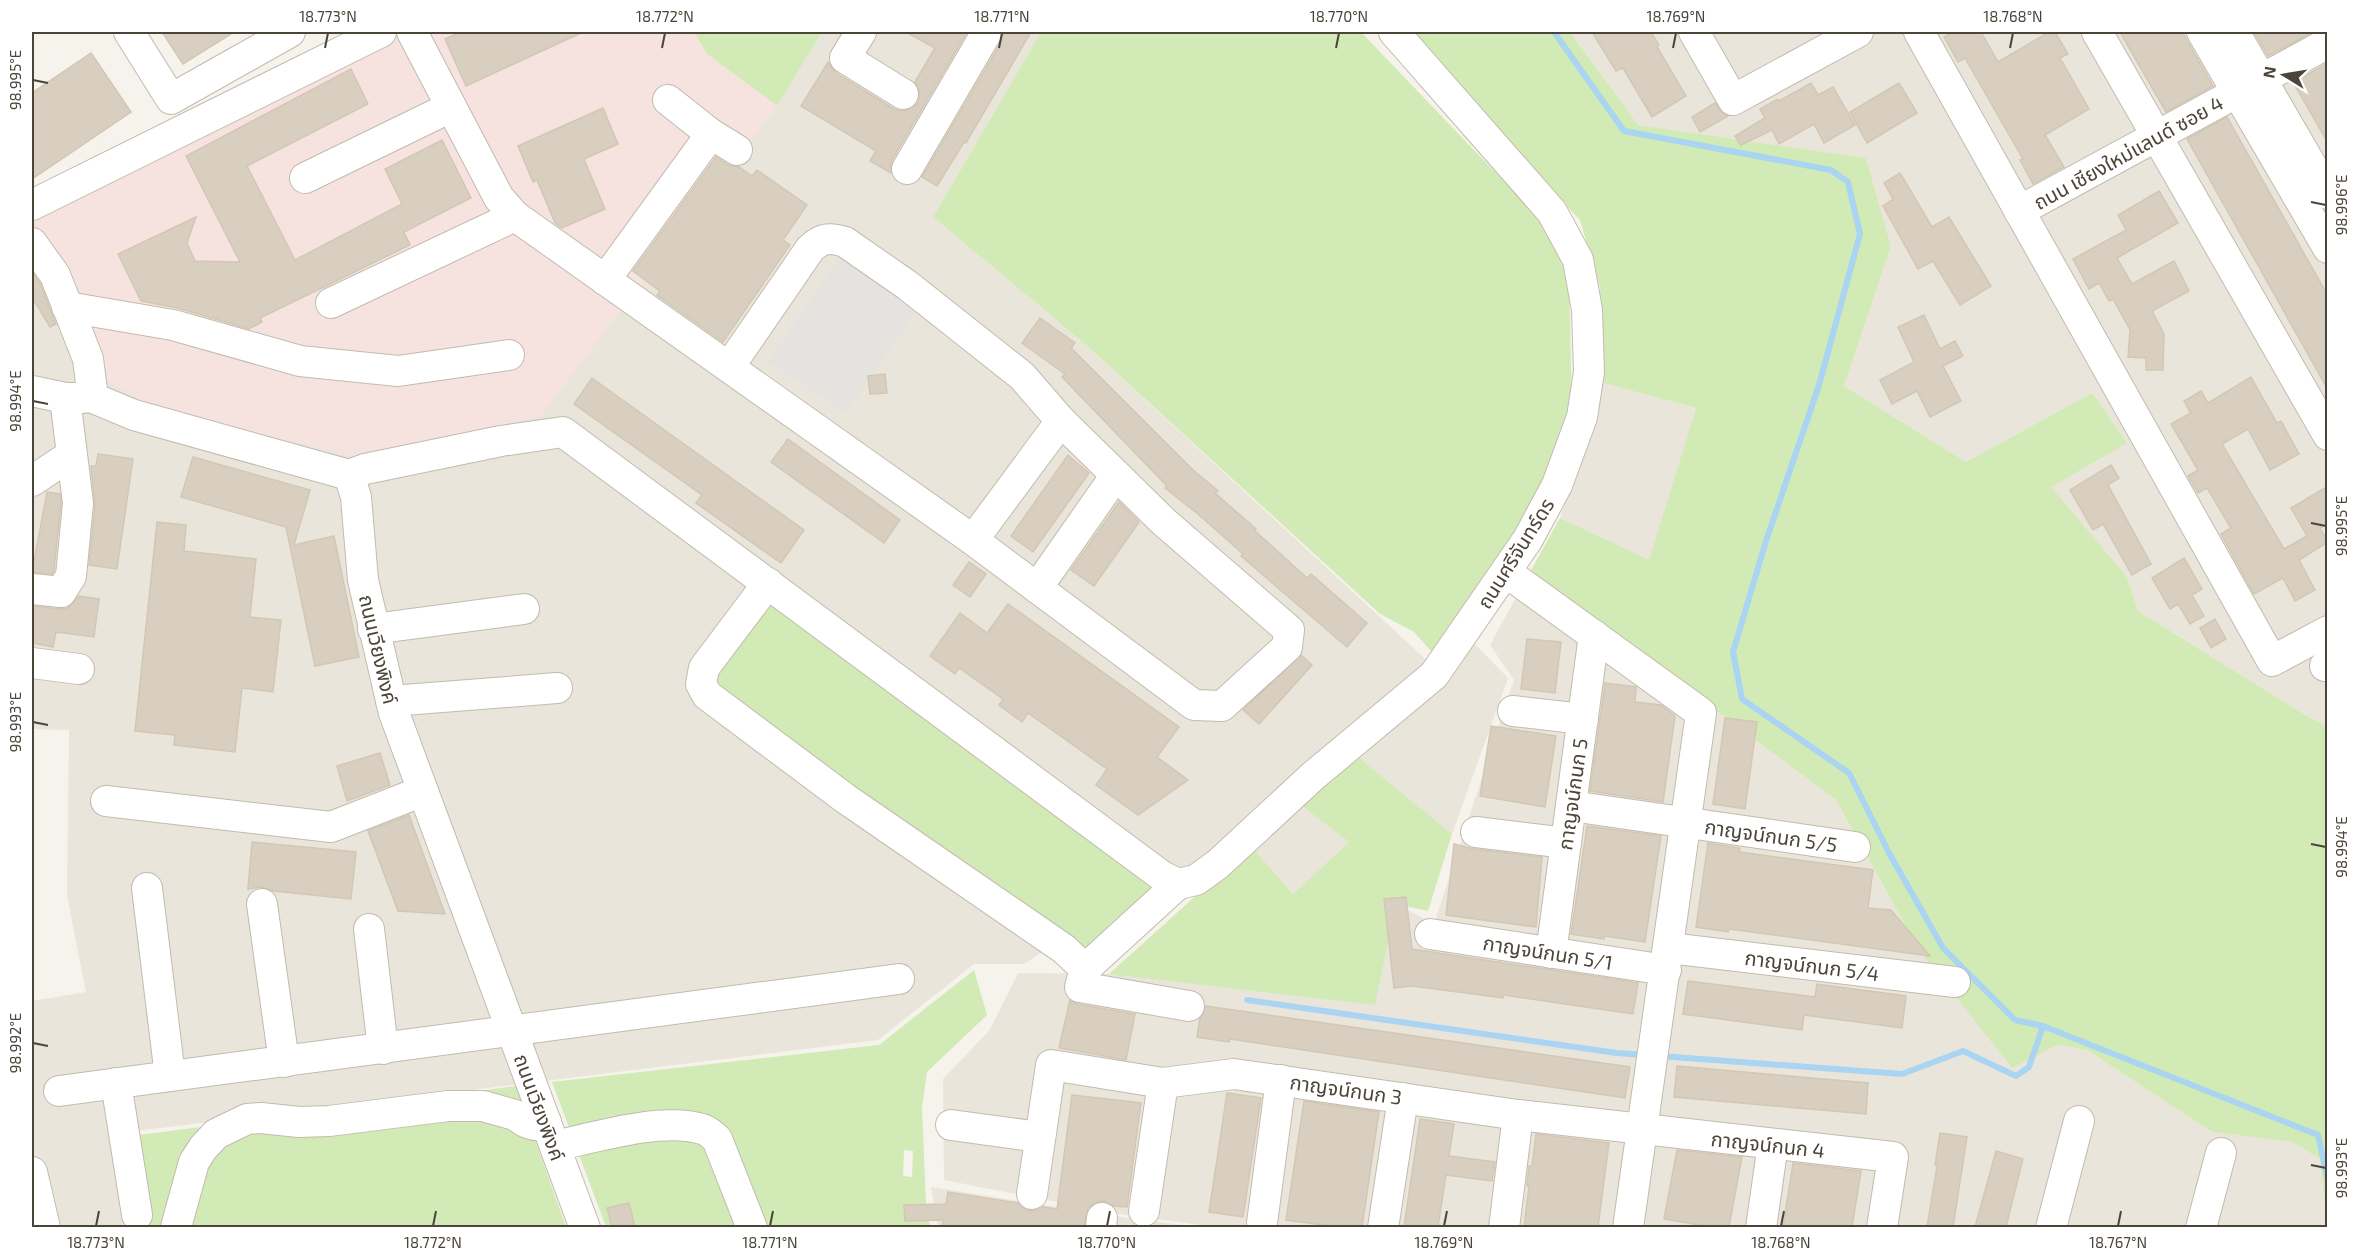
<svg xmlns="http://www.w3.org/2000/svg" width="2359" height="1259" viewBox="0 0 2359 1259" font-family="'Exo 2','Noto Sans Thai',sans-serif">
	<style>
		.residential { fill: #eae5da }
		.medical { fill: #f6e3e0 }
		.green { fill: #d2eab5; fill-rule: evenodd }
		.parking { fill: #e5e3e0 }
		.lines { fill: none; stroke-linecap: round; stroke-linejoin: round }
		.stream { stroke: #a9d4f2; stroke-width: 6 }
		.building { fill: #d8cfc1; stroke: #d3c7b4; stroke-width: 1.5 }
		.minor-casing { stroke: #c2bbae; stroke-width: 32 }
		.minor { stroke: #fff; stroke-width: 30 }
		.ticks { fill: none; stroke: #4b4439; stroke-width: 2 }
		.labels { text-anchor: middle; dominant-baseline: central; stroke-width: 4.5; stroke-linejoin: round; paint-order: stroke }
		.street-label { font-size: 20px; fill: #4b4439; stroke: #fff }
		.neatline { fill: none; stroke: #4b4439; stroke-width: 2 }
		.ticks-label { font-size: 15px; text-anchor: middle; fill: #4b4439 }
	</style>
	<rect width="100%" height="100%" fill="#f6f3ec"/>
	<g class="residential">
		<polygon points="822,32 1041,32 933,217 1085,344 1434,667 1458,627 1508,678 1452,834 1359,759 1303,806 1349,842 1293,894 1251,846 1049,948 1024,964 974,964 878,1040 128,1132 148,1227 48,1227 32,1166 32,1001 86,992 67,896 69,730 32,729 32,229 777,106"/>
		<polygon points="1570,32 2327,32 2327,726 2310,718 2138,611 2127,577 2050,487 2126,443 2092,393 1966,462 1844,386 1891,246 1866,158 1638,125"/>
		<polygon points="1603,383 1696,408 1649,561 1560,518"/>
		<polygon points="1530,572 1836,800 1919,950 2057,1045 2087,1050 2212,1132 2292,1142 2320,1159 2327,1155 2327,1227 1216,1227 1118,1214 944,1180 943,1079 989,1031 1018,973 1109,974 1396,904 1434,924 1514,680 1490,645"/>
		<polygon points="931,1187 1115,1216 1196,1227 938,1227"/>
	</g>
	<polygon class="medical" points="362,32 694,32 707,54 777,106 539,418 355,457 146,405 98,374 32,229 32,194"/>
	<g class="green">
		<polygon points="694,32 822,32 777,106 707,54"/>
		<polygon points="1041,32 1361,32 1536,215 1569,276 1572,414 1516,537 1432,652 1414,632 1380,614 1085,344 933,217"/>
		<polygon points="1401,32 1570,32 1638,125 1866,158 1891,246 1844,386 1966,462 2092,393 2127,443 2051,487 2127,577 2138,611 2310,718 2327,726 2327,1222 2320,1159 2292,1142 2212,1132 2087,1050 2057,1045 2012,1068 1919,950 1836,800 1530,572 1560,518 1649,560 1696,408 1603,383 1600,287 1580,220"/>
		<polygon points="768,595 1162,886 1156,901 1082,951 711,689 710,670"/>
		<polygon points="1359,758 1452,834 1428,911 1396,904 1375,1005 1109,974 1251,846 1293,894 1349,842 1302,806"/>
		<path d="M974 970 987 1015 927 1072 922 1107 926 1205 930 1227H635L629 1203 608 1208 612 1227H606L552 1082 879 1045ZM904 1150 913 1151 912 1177 903 1176ZM904 1205H919L920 1221H905Z"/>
		<polygon points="516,1086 566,1227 151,1227 131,1136"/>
	</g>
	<polygon class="parking" points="842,254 918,309 846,413 768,362"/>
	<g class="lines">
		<g class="stream">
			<polyline points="1554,32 1624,131 1831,170 1848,182 1860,234 1819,385 1766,541 1733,652 1742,699 1849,773 1889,853 1943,948 2015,1020 2043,1026 2318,1135 2328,1181"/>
			<polyline points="1247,1000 1617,1053 1644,1055"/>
			<polyline points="1660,1056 1902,1074 1963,1051 2016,1076 2029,1067 2043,1026"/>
		</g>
	</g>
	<g class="building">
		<polygon points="162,32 234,32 183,64"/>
		<polygon points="461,32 583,32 466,86 445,39"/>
		<polygon points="906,32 967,32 892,160 891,173 870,161 876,151 801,106 828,62 836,73 894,109 903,111 912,109 918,103 920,95 918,86 915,82 935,48"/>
		<polygon points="1004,32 1031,32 966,143 964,142 937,186 922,177 1002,41"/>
		<polygon points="1592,32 1651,32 1659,45 1657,47 1686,96 1652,117 1623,68 1616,71"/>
		<polygon points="1953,32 1981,32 1998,62 2049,32 2055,32 2068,54 2060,58 2089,109 2045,135 2064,167 2033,184 2020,160 2023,159 1965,58 1958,62 1944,37"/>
		<polygon points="2120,32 2182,32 2213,86 2166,112"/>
		<polygon points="2254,32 2313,32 2268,56"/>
		<polygon points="91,53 131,112 32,179 32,93"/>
		<polygon points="2328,63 2328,143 2293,82"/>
		<polygon points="351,69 368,104 247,166 295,260 402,204 385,169 442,140 471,198 404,232 410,245 260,318 262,322 249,329 178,308 141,301 118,254 196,217 187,243 195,261 240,262 186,156"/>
		<polygon points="1811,83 1818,95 1833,87 1855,125 1824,143 1814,124 1779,144 1772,130 1741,145 1735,136 1765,118 1760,109 1778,99 1779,101"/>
		<polygon points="1899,83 1917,113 1867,143 1850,112"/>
		<polygon points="1715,103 1724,114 1728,116 1700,132 1692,117"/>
		<polygon points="603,108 618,144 584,159 605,209 562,228 555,223 537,180 533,182 518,146"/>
		<polygon points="2227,117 2328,296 2328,390 2187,139"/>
		<polygon points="716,157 728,165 739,167 752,176 757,170 807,205 783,240 790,245 723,342 657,295 660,291 633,271"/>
		<polygon points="1900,173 1932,227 1949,217 1991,286 1960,305 1933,261 1918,269 1883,206 1893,199 1884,183"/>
		<polygon points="2159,191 2178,223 2117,258 2132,284 2174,261 2189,291 2152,311 2164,334 2163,370 2146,370 2146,358 2128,357 2130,330 2113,299 2109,301 2099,283 2089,289 2073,259 2126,230 2118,215"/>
		<polygon points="32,272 40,283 56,324 50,327 32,297"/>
		<polygon points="1924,315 1940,349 1955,341 1963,356 1943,366 1961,401 1930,417 1917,391 1892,404 1880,380 1914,362 1898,327"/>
		<polygon points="1040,318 1075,343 1071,348 1192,469 1218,491 1215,493 1256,529 1255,531 1307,578 1311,574 1367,623 1347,647 1241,556 1243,554 1198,514 1165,488 1167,486 1062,377 1065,374 1022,343"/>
		<polygon points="885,374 887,393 870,394 868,376"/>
		<polygon points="2251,377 2277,423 2281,421 2299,454 2270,470 2248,429 2222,444 2284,549 2307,536 2291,508 2328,486 2328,523 2320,528 2328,542 2299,560 2315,590 2295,601 2283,578 2254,594 2221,534 2231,528 2207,488 2198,493 2188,476 2198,470 2171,424 2191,413 2184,401 2201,391 2208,403"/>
		<polygon points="592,378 804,530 781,563 696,503 702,495 574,404"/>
		<polygon points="788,439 900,520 884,543 771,462"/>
		<polygon points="98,454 133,459 117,569 89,565 95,505 91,466 96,466"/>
		<polygon points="1068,455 1089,473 1033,552 1011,536"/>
		<polygon points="193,457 310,490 294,545 334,536 359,657 315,666 286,527 181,497"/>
		<polygon points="2111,465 2119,478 2108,485 2151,564 2132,575 2103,524 2093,530 2070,490"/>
		<polygon points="47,492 60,494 61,503 54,570 52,574 32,572"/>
		<polygon points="1119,502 1139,522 1094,586 1071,570"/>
		<polygon points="157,522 186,525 184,551 256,559 250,617 281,620 273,692 242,688 235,752 174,745 175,735 135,731"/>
		<polygon points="2184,558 2202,589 2192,595 2204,616 2190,624 2178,604 2170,609 2152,578"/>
		<polygon points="969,562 986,574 970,597 953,585"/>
		<polygon points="79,596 99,599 94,637 56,632 53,647 32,643 32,606 59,609 68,608"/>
		<polygon points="1008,604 1179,727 1157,757 1188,780 1138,815 1096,785 1107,769 1028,713 1022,722 999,705 1003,699 959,668 955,674 930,656 960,613 987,633"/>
		<polygon points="2215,619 2226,639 2211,648 2200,628"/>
		<polygon points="1527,639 1561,642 1555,693 1521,689"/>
		<polygon points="1301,655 1312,665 1259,724 1243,710"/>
		<polygon points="1605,683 1636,687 1635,702 1661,705 1675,716 1663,802 1590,791"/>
		<polygon points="1725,718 1757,722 1745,809 1713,804"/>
		<polygon points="1491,726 1556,736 1545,807 1480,796"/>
		<polygon points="380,753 390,785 347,801 337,766"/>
		<polygon points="409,815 445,914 398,911 368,831"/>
		<polygon points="1587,826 1661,836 1645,942 1604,936 1604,939 1571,934"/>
		<polygon points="252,842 356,852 351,899 273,891 260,887 248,889"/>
		<polygon points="1708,843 1740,848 1739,852 1873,870 1868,908 1891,910 1930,956 1729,929 1728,932 1696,927"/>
		<polygon points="1454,844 1474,849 1542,857 1536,927 1446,915"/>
		<polygon points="1406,897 1412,949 1638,983 1633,1014 1503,995 1503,998 1412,986 1394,988 1384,899"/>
		<polygon points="1688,981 1815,997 1817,984 1906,996 1902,1028 1804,1015 1802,1030 1683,1014"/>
		<polygon points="1070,1000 1077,1004 1135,1014 1126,1060 1059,1048"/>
		<polygon points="1206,1006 1630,1067 1625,1098 1230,1039 1229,1042 1197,1037 1200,1018"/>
		<polygon points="1677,1066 1868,1083 1866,1114 1674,1097"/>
		<polygon points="1227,1093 1261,1098 1243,1217 1209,1212"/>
		<polygon points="1072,1095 1141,1103 1127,1207 1113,1206 1104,1201 1094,1203 1088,1208 1084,1227 942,1227 943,1220 905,1221 904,1205 946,1204 948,1192 1018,1203 1029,1211 1038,1210 1043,1207 1057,1209"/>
		<polygon points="1304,1101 1379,1112 1362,1227 1339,1227 1286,1220"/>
		<polygon points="1420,1119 1454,1124 1449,1156 1495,1162 1492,1181 1446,1175 1438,1227 1404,1227"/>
		<polygon points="1940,1133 1967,1137 1953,1227 1927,1227 1937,1166 1935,1165"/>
		<polygon points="1536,1134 1609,1143 1598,1227 1524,1227 1529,1186 1527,1186 1529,1166 1532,1166"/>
		<polygon points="1677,1150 1742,1157 1729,1227 1711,1227 1664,1219"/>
		<polygon points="1996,1151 2023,1159 2006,1227 1975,1227"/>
		<polygon points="1793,1163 1861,1171 1852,1227 1783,1227"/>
		<polygon points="629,1203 635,1227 612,1227 607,1208"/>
	</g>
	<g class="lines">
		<defs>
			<g id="minor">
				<polyline points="129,32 171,99 290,32"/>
				<path d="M412 32 499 198 515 216 973 540 1194 705 1222 706 1287 647 1289 630 1164 522 1061 421 1022 376 907 285 845 242C830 237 821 238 810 249L729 367"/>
				<polyline points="861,32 845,58 903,94"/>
				<polyline points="1694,32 1733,100 1858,32"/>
				<polyline points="1919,32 2272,661 2328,631"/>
				<polyline points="2097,32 2328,435"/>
				<polyline points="2202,32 2328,248"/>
				<polyline points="2234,32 2328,194"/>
				<polyline points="668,100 711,134 737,150"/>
				<polyline points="907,169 987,32"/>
				<polyline points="305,178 451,107"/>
				<polyline points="32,205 381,32"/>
				<polyline points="2019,211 2328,43"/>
				<polyline points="32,243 55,275 88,359 93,398 134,415 349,475 356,497 363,580 394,713 585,1228"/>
				<polyline points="605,280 711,134"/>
				<polyline points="331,303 515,216"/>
				<polyline points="67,307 173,325 300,361 398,371 509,355"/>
				<polyline points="32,391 65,398 84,398"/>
				<polyline points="349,475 365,469 501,441 563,432 1162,876 1178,884"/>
				<polyline points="32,481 71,455"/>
				<polyline points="973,540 1061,421"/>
				<polyline points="1506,572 1701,713 1628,1228"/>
				<polyline points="768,583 704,668 701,684 707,695 846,799 1064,949 1085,969"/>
				<polyline points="1037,588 1116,475"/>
				<polyline points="32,589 61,592 71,576 78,503 65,398"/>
				<polyline points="373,629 524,609"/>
				<polyline points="32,663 79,669"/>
				<polyline points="2325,666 2328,664"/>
				<polyline points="391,701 557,688"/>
				<polyline points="1513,711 1583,719"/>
				<polyline points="106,801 331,827 423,791"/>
				<polyline points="1571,806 1855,847"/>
				<polyline points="1476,832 1566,843"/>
				<polyline points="147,888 170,1076"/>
				<polyline points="262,904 284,1062"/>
				<polyline points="369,929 383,1049"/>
				<polyline points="1430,934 1666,970"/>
				<polyline points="1669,948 1955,982"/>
				<polyline points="1551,953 1594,635"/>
				<polyline points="1085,969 1178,884 1196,880 1218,864 1313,776 1434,675 1528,539 1557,485 1582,417 1589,372 1587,310 1578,260 1552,212 1394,32"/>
				<polyline points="1085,969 1080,987 1189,1006"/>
				<polyline points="116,1083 137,1215"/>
				<polyline points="59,1091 899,979"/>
				<polyline points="951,1125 1040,1137"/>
				<path d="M555 1146C596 1137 661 1117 702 1129 707 1130 712 1135 717 1139L752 1228"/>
				<polyline points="32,1172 45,1228"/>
				<polyline points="1032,1194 1051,1065 1163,1083 1234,1074 1518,1115 1893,1157 1882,1228"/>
				<polyline points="1144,1211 1163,1083"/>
				<polyline points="1262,1223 1281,1080"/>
				<polyline points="176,1227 194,1162 203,1148 216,1134 247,1119 261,1118 299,1122 329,1121 448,1106 483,1106 515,1115 525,1122 534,1125 546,1122"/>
				<polyline points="1101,1228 1102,1218"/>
				<polyline points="1383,1228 1403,1098"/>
				<polyline points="1504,1228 1518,1115"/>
				<polyline points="1761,1228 1773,1144"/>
				<polyline points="2051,1228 2079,1121"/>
				<polyline points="2201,1228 2221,1153"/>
			</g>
		</defs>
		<use href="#minor" class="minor-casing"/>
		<use href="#minor" class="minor"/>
	</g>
	<path class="ticks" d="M325 48 328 33M662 48 665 33M999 48 1002 33M1336 48 1339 33M1673 48 1676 33M2010 48 2013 33M33 80 48 83M2311 202 2326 205M33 401 48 404M2311 523 2326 526M33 722 48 725M2311 844 2326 847M33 1043 48 1046M2311 1165 2326 1168M96 1226 99 1211M433 1226 436 1211M770 1226 773 1211M1107 1226 1110 1211M1444 1226 1447 1211M1781 1226 1784 1211M2118 1226 2121 1211"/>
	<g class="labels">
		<g class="street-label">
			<text transform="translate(2128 152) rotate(-29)">ถนน เชียงใหม่แลนด์ ซอย 4</text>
			<text transform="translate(1515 553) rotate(-58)">ถนนศรีจันทร์ดร</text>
			<text transform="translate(379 649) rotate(77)">ถนนเวียงพิงค์</text>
			<text transform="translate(1572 794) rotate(-82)">กาญจน์กนก 5</text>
			<text transform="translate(1771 835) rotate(8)">กาญจน์กนก 5/5</text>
			<text transform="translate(1548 952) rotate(9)">กาญจน์กนก 5/1</text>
			<text transform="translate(1812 965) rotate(7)">กาญจน์กนก 5/4</text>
			<text transform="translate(1346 1089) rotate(8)">กาญจน์กนก 3</text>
			<text transform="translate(540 1107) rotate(70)">ถนนเวียงพิงค์</text>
			<text transform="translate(1768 1144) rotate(6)">กาญจน์กนก 4</text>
		</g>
	</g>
	<rect width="2359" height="1259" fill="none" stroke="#ffffff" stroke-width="66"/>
	<g transform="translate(2284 75) rotate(281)" stroke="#ffffff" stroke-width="4.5" paint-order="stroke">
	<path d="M0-4.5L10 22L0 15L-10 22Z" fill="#4b4439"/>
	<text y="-9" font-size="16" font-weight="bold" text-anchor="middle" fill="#4b4439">N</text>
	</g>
	<rect x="33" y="33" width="2293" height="1193" class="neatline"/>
	<g class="ticks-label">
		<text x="328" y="22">18.773°N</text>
		<text x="665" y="22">18.772°N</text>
		<text x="1002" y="22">18.771°N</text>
		<text x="1339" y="22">18.770°N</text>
		<text x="1676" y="22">18.769°N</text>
		<text x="2013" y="22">18.768°N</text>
		<text transform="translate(16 80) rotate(-90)" y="5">98.995°E</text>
		<text transform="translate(2342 205) rotate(-90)" y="5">98.996°E</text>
		<text transform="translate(16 401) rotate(-90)" y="5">98.994°E</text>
		<text transform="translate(2342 526) rotate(-90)" y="5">98.995°E</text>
		<text transform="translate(16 722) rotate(-90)" y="5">98.993°E</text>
		<text transform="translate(2342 847) rotate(-90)" y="5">98.994°E</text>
		<text transform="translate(16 1043) rotate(-90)" y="5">98.992°E</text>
		<text transform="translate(2342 1168) rotate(-90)" y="5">98.993°E</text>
		<text x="96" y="1248">18.773°N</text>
		<text x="433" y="1248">18.772°N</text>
		<text x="770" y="1248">18.771°N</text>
		<text x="1107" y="1248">18.770°N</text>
		<text x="1444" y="1248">18.769°N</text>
		<text x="1781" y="1248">18.768°N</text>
		<text x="2118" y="1248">18.767°N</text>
	</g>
</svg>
